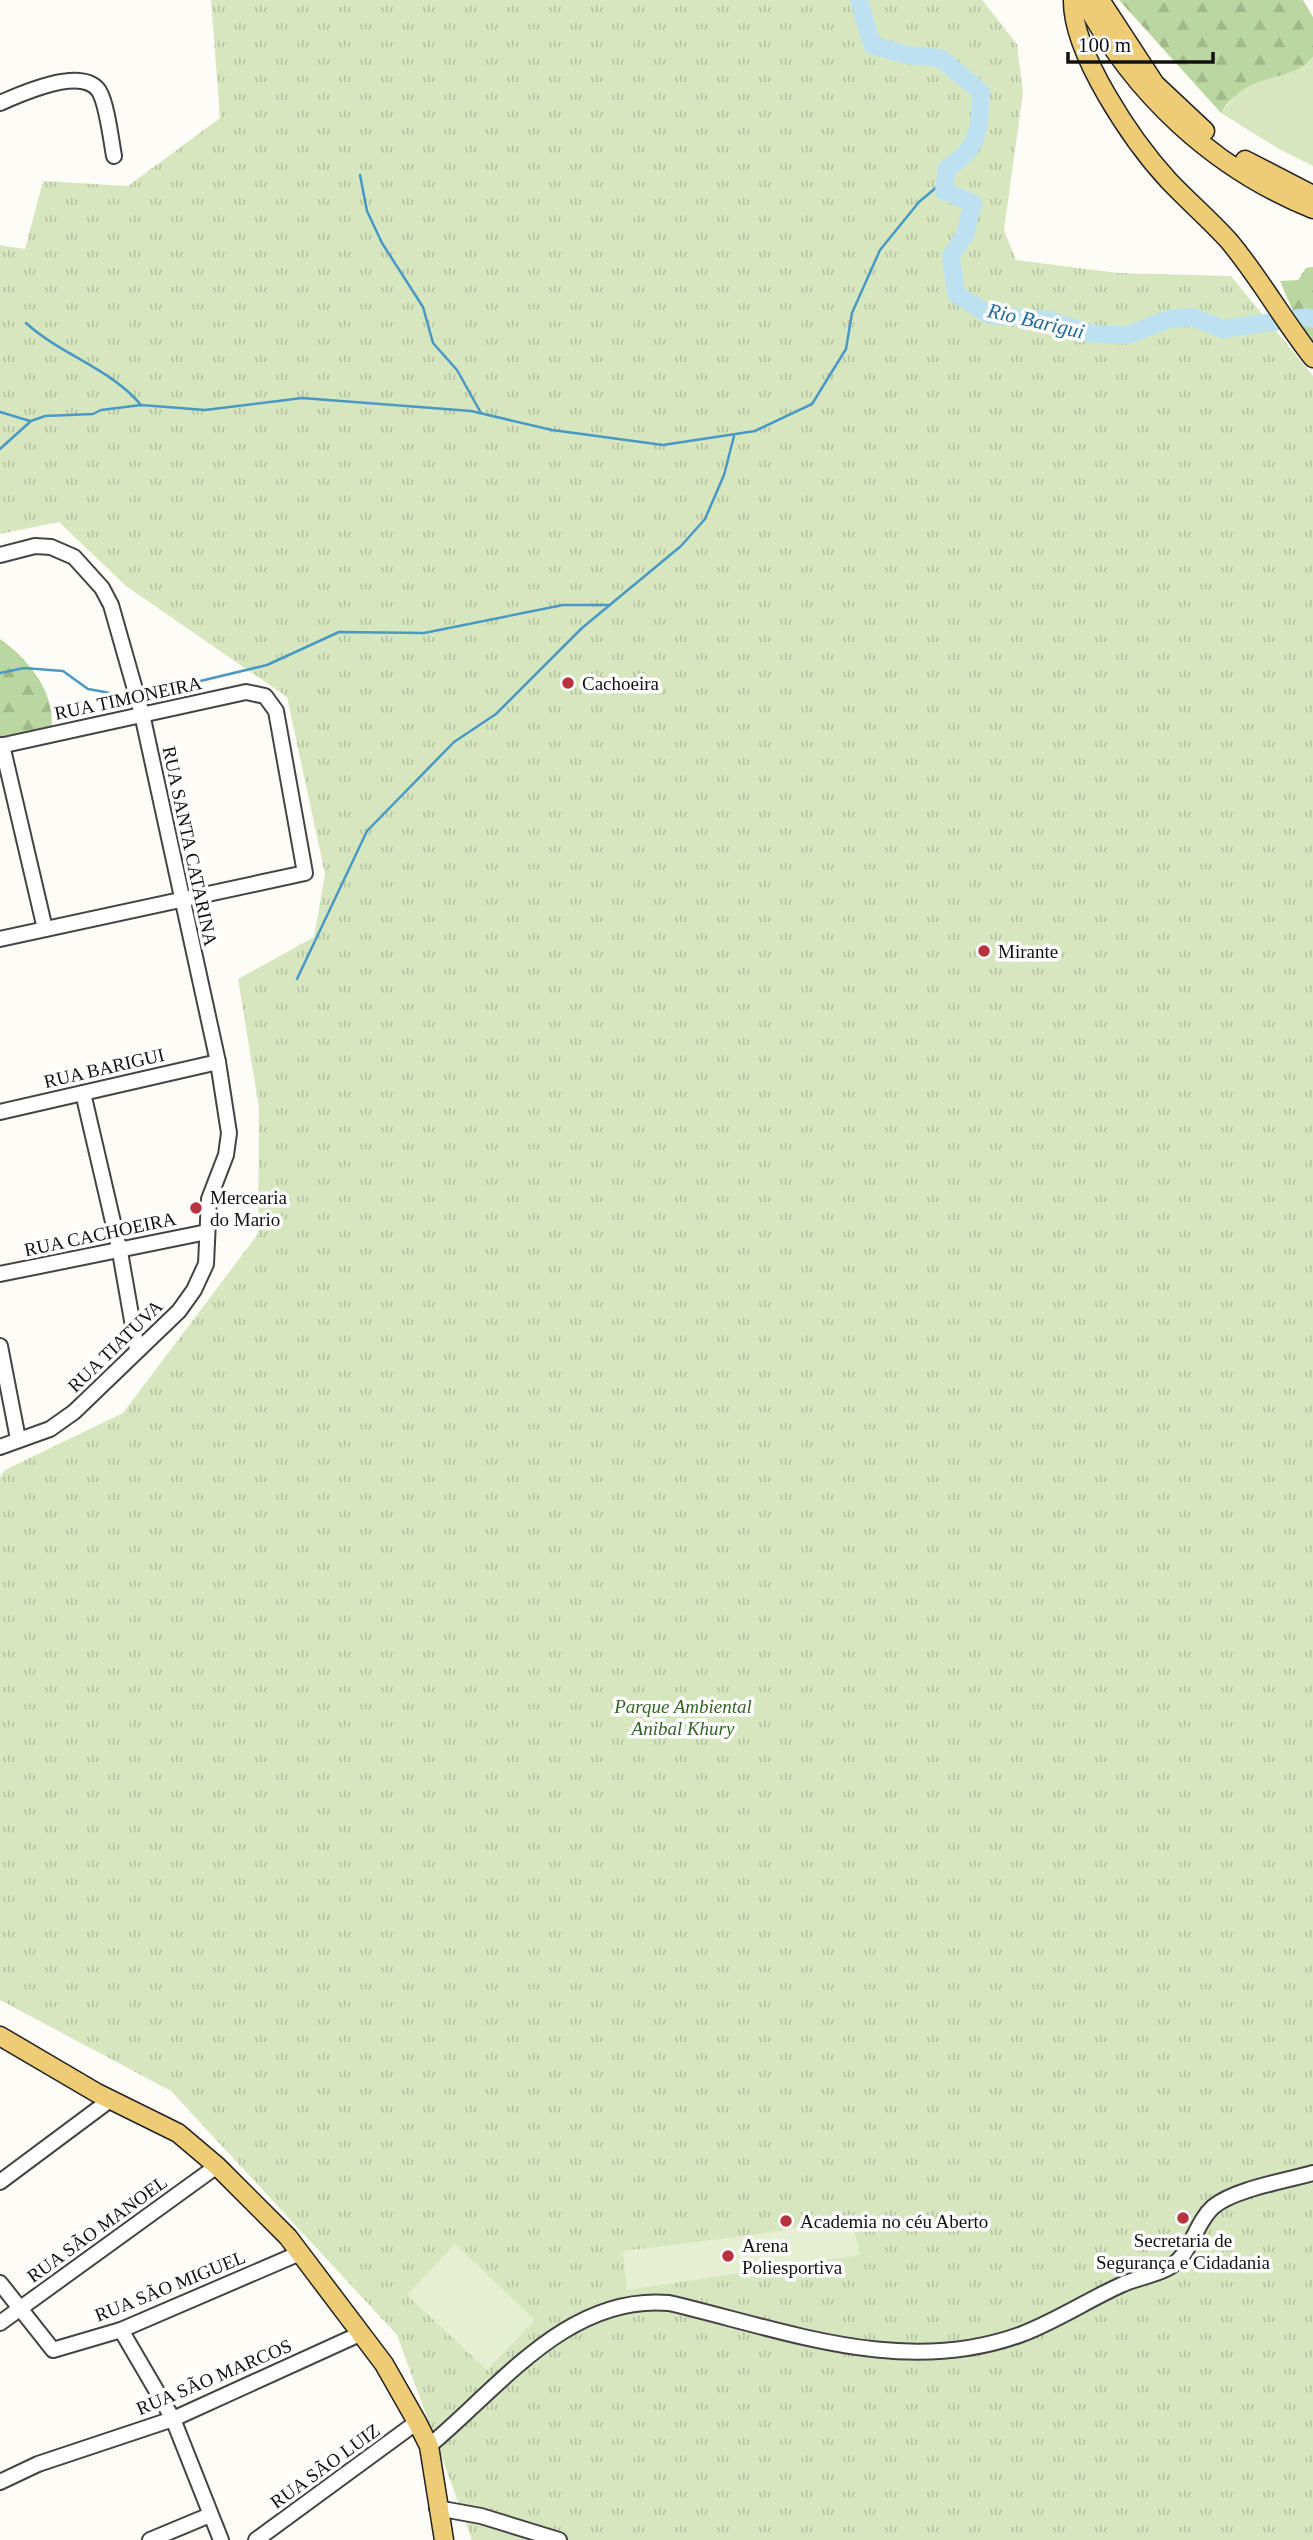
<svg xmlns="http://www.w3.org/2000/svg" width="1313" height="2540" viewBox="0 0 1313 2540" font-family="Georgia,serif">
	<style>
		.grass { fill: #d6e7c0 }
		.forest { fill: url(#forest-firs) }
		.park { fill: url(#park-tufts) }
		.pitch { fill: #e6efd1 }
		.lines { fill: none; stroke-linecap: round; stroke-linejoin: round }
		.stream { stroke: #4a98c4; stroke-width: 2.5 }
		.river { stroke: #bee1f2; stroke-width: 18 }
		.minor-casing { stroke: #444; stroke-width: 18 }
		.major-casing { stroke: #222; stroke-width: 21 }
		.minor { stroke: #fff; stroke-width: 14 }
		.major { stroke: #eecc76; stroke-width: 18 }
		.poi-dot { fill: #b8323d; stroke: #fff; stroke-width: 2.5 }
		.labels { text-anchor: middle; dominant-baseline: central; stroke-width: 7; stroke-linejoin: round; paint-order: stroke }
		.poi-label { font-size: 19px; fill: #111; stroke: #fff; text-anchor: start }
		.street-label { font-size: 19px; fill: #111; stroke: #fff }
		.park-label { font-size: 19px; font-style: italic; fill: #346525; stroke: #fff }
		.water-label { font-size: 21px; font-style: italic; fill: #226b9b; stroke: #fff }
	</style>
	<defs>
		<pattern id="forest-firs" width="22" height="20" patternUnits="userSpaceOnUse" patternTransform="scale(1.75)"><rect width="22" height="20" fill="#bbd7a1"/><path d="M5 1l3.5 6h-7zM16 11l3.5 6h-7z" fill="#a0b88a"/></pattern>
		<pattern id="park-tufts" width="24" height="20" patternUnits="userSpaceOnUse" patternTransform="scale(1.75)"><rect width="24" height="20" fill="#d6e7c0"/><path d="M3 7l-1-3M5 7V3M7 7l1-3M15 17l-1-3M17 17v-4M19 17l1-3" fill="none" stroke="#b7c5a4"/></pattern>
	</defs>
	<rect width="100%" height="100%" fill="#fefcf6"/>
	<polygon class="grass" points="1313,57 1313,166 1279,149 1221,113 1240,89 1309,62"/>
	<g class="forest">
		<path d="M1119 0H1303L1313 17V57C1290 85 1249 68 1221 113Z"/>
		<polygon points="1313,267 1313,342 1298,323 1280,281 1298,280 1306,268"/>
		<path d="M0 639C29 659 57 695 51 731L0 745Z"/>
	</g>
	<polygon class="park" points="211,0 982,0 1017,44 1023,93 1004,230 1016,260 1118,273 1231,276 1313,376 1313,2540 472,2540 397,2335 171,2091 0,2000 0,1477 5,1470 123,1413 258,1234 259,1108 238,979 314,937 325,874 287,697 126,586 59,522 0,534 0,245 25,249 43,181 128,186 220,118"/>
	<g class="pitch">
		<polygon points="851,2217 860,2255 627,2290 623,2251 760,2234"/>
		<polygon points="455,2244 535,2320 487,2370 407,2295"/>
	</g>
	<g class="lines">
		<g class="stream">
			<polyline points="360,175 367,211 382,243 423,307 433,343 457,370 481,413"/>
			<path d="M26 323C61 355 110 368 141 405"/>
			<polyline points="0,412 30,421"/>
			<polyline points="0,449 31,421 45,416 93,414 101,410 141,405 205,410 302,398 471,411 552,430 663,445 755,431 812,404 846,349 852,313 880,250 919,202 945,180"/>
			<polyline points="0,673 24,668 63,671 88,689 132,697"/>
			<polyline points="142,695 267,665 339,632 424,633 563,605 610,605"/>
			<polyline points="297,979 367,831 454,742 496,714 582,628 681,546 705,519 724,475 734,436"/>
		</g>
		<path class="river" d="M859 0 872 45 907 55 940 58 981 92C979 128 981 148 947 168L944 191 973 203 965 235 951 256 956 294 990 315 1049 320 1093 334 1128 335 1169 319 1192 317 1223 329 1307 317 1313 319"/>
		<defs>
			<g id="minor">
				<path d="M0 103C20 94 82 66 99 91 107 104 111 140 114 156"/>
				<polyline points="0,555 35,546 51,547 74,557 102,588 111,605 142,714 218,1062 229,1133 226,1155 209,1199 206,1264 194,1290 179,1311 74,1412 50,1429 0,1447"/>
				<polyline points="2,745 45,929"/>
				<polyline points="0,746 246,692 265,696 276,711 305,873 0,939"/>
				<polyline points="83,1093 120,1252 137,1349"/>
				<polyline points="0,1112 218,1062"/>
				<polyline points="0,1274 207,1232"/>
				<polyline points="0,1346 18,1439"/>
				<polyline points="0,2182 110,2100"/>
				<polyline points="0,2283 53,2350 121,2330 300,2253"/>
				<polyline points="0,2323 217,2166"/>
				<polyline points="121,2330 173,2419 221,2540"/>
				<path d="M429 2446C500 2387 568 2294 669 2303 785 2330 903 2378 1022 2334 1056 2321 1088 2300 1121 2285 1136 2278 1152 2276 1166 2269 1191 2258 1194 2224 1213 2207 1234 2189 1286 2181 1313 2173"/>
				<polyline points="0,2482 38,2464 173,2419 362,2333"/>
				<polyline points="437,2508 481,2516 559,2540"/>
				<polyline points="150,2540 210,2515"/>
				<polyline points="256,2540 417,2422"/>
			</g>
			<g id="major">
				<path d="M1073 0C1072 53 1133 142 1169 181 1188 201 1210 220 1229 241 1260 278 1283 320 1313 358"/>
				<path d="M1084 0C1133 94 1214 169 1313 209"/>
				<polyline points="1100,0 1155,84 1205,131"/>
				<polyline points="1245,160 1313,195"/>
				<polyline points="0,2036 97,2093 178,2133 217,2166 288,2237 384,2364 417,2422 429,2446 444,2540"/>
			</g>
		</defs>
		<use href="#minor" class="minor-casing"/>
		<use href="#major" class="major-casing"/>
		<use href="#minor" class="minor"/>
		<use href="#major" class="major"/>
	</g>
	<g class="poi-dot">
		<circle cx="568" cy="683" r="7"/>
		<circle cx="984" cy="951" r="7"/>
		<circle cx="196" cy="1208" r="7"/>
		<circle cx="1183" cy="2218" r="7"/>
		<circle cx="786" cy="2221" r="7"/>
		<circle cx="728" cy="2256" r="7"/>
	</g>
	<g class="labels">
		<g class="poi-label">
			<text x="582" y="683">Cachoeira</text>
			<text x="998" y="951">Mirante</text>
			<text x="210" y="1197">Mercearia<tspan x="210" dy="22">do Mario</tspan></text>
			<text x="800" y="2221">Academia no céu Aberto</text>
			<text x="1183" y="2240" text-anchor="middle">Secretaria de<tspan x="1183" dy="22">Segurança e Cidadania</tspan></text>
			<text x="742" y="2245">Arena<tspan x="742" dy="22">Poliesportiva</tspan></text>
		</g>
		<g class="street-label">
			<text transform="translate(128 698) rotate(-12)">RUA TIMONEIRA</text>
			<text transform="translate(190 846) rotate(78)">RUA SANTA CATARINA</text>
			<text transform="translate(104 1068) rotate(-13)">RUA BARIGUI</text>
			<text transform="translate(100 1234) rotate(-12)">RUA CACHOEIRA</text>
			<text transform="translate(115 1346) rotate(-44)">RUA TIATUVA</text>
			<text transform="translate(97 2229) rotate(-36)">RUA SÃO MANOEL</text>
			<text transform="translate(170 2286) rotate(-22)">RUA SÃO MIGUEL</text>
			<text transform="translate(214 2377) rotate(-23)">RUA SÃO MARCOS</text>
			<text transform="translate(325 2466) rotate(-36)">RUA SÃO LUIZ</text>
		</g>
		<g class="park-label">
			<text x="683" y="1706">Parque Ambiental<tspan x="683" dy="22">Anibal Khury</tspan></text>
		</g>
		<g class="water-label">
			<text transform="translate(1036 321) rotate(13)">Rio Barigui</text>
		</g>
	</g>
	<path d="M1068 52v10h145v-10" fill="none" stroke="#111111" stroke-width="3.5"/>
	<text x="1078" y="52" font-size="21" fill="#111111" stroke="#ffffff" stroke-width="5" paint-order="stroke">100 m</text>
</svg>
